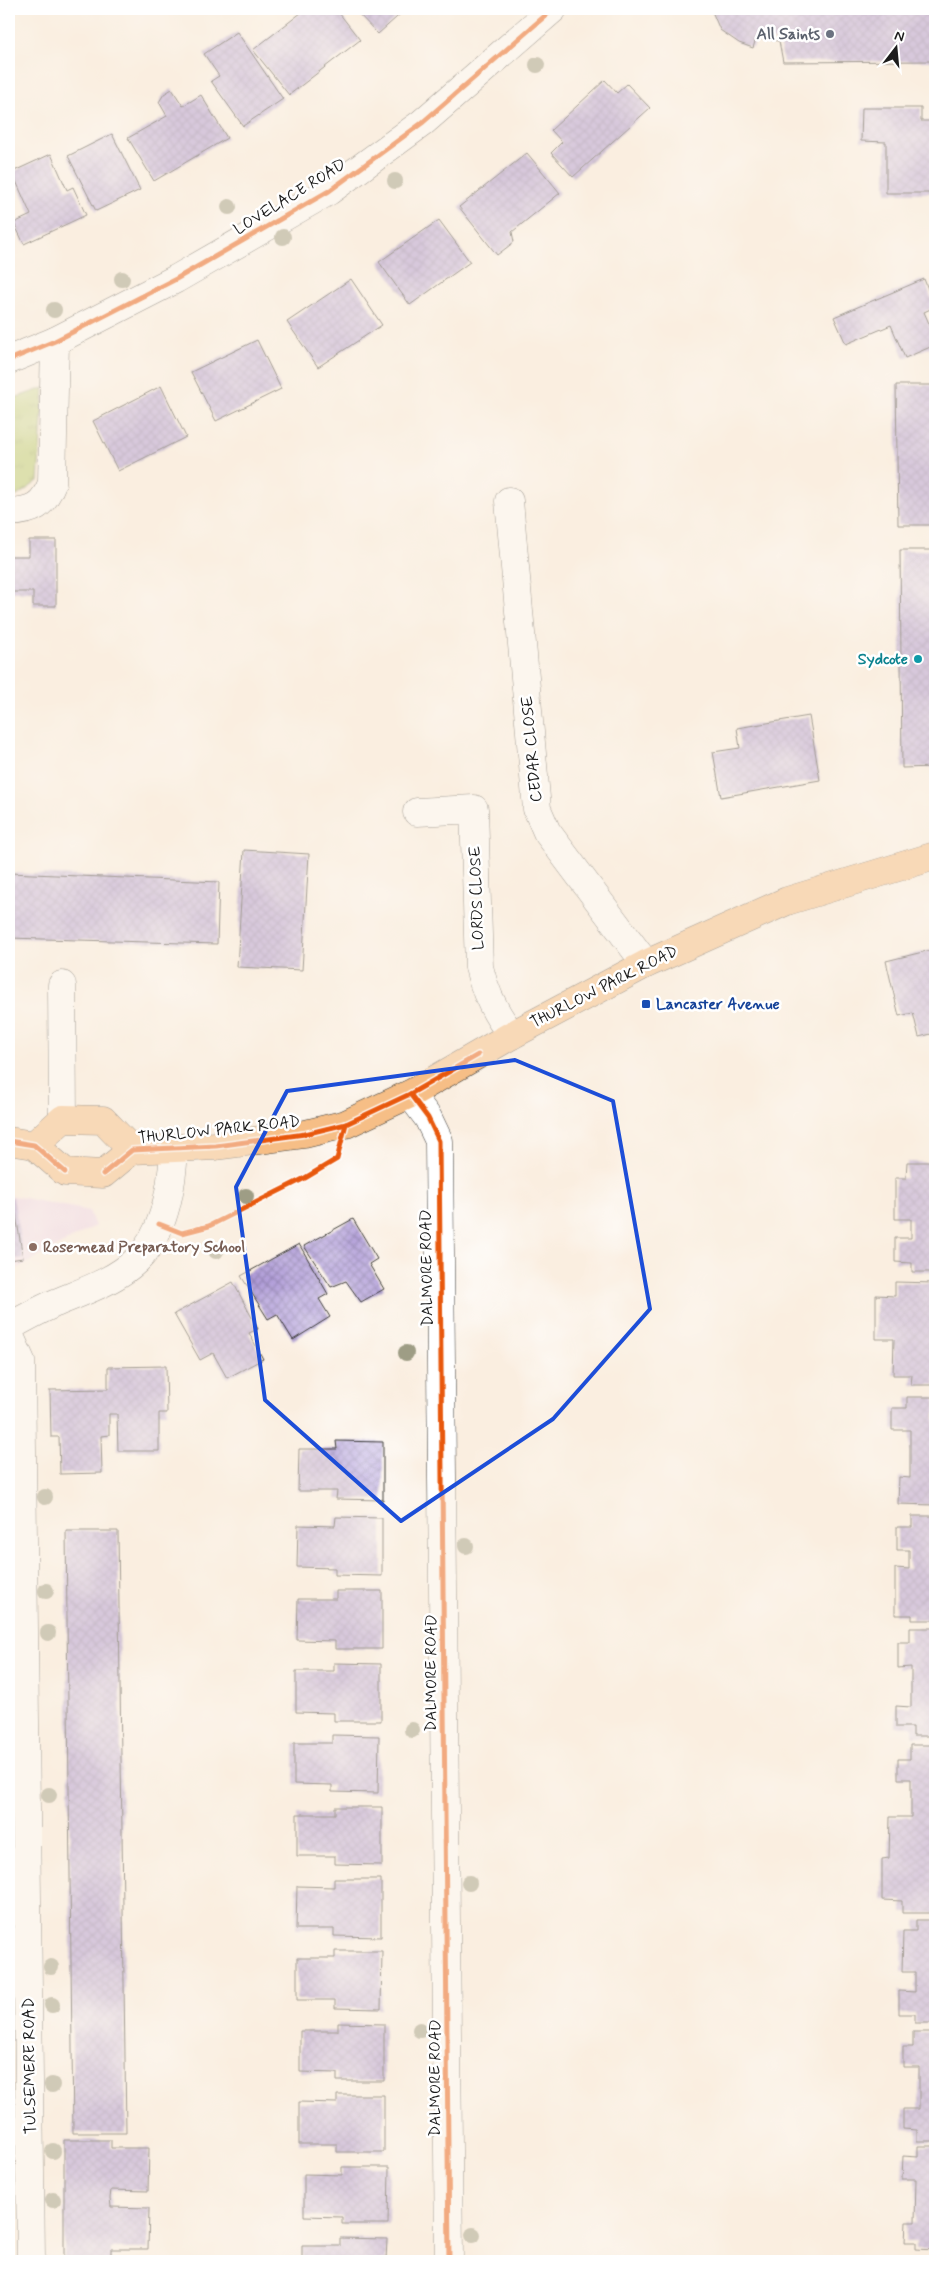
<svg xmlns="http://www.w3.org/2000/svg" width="944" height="2270" viewBox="0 0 944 2270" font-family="Mynerve,sans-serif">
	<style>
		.built { fill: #ecd1ea }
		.grass { fill: url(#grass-tufts); stroke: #6b7547 }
		.building { fill: url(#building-cross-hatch) }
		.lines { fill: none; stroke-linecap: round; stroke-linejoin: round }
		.minor-casing { stroke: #3d3c39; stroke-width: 29 }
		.highway-casing { stroke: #3d3c39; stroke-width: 29 }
		.minor { stroke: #fff; stroke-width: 28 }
		.highway { stroke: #f6be86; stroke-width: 28 }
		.cycleway-casing { stroke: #fff; stroke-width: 8 }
		.cycleway { stroke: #e8590c; stroke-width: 5 }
		.tree { fill: #9e9d85 }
		.marked { fill: none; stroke: #1d4ed8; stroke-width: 4; stroke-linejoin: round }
		.worship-dot { fill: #6b7280; stroke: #fff; stroke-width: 2 }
		.culture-dot { fill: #0f9aa8; stroke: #fff; stroke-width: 2 }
		.transit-dot { fill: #1a4fb4; stroke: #fff; stroke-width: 2 }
		.education-dot { fill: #8d6e63; stroke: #fff; stroke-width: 2 }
		.labels { text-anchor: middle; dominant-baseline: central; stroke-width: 5; stroke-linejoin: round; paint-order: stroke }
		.worship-label { font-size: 16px; font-weight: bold; fill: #5b616d; stroke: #fff; text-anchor: end }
		.street-label { font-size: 16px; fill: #1c1c1c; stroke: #fff }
		.culture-label { font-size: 16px; font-weight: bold; fill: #0d838f; stroke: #fff; text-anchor: end }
		.transit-label { font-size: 16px; font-weight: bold; fill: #164399; stroke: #fff; text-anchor: start }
		.education-label { font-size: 16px; font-weight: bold; fill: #785e54; stroke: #fff; text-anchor: start }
	</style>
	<defs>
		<pattern id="grass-tufts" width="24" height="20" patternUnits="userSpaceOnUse" patternTransform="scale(1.25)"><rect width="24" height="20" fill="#bace72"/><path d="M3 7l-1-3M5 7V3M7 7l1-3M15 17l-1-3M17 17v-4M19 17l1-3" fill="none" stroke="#9fb062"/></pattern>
		<pattern id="building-cross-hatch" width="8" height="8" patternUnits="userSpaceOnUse" patternTransform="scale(1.25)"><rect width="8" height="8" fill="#ae9ad7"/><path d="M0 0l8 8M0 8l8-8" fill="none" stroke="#8d7dae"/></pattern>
	</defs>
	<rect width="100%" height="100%" fill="#fff"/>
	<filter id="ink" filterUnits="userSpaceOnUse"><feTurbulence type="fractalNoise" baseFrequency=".02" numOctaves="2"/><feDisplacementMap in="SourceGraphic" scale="10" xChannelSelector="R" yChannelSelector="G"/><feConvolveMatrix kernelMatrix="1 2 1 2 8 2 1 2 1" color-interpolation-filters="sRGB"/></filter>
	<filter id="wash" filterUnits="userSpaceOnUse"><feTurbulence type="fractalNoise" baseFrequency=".0096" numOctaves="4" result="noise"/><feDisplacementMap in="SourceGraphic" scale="20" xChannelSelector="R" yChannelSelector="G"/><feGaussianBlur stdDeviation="1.12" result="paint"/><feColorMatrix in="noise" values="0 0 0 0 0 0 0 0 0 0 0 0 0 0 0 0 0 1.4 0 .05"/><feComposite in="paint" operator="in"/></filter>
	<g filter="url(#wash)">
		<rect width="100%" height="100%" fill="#faeee0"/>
		<polygon class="built" points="9,1195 89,1211 95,1226 9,1273"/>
		<polygon class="grass" points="44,388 38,481 17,496 9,496 9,400"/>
		<g id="blocks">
			<g class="building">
				<polygon points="306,9 336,9 360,40 289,95 253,50"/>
				<polygon points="354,9 406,9 378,34"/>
				<polygon points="711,9 935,9 931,61 783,62 779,41 756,38 753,48 739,43 720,30"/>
				<polygon points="237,32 283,99 243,126 211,81 219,76 204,54"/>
				<polygon points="605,80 617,93 627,84 650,108 573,177 551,153 562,142 551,130"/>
				<polygon points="172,89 183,106 201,95 227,138 154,181 128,138 167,116 159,102 164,94"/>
				<polygon points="862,108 921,108 921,121 932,121 931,193 886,193 886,142 861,141"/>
				<polygon points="112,134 140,190 96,211 68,156"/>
				<polygon points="527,153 560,193 512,232 514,242 497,255 459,207"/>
				<polygon points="51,154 67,190 73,187 86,215 24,244 14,223 31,215 12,172"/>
				<polygon points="439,220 470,262 410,305 379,262"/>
				<polygon points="351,279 382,325 318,367 287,322"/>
				<polygon points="924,279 935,307 924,312 935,337 935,345 905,358 891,325 846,344 834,317"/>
				<polygon points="257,340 281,389 216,421 191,372"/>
				<polygon points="896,385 935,385 935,525 898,525"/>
				<polygon points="161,386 186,437 118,471 93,421"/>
				<polygon points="29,540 56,540 56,606 33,606 33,592 9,592 9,556 29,556"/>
				<polygon points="900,550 935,550 935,767 902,768"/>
				<polygon points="809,716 820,780 721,797 713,752 740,748 737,728"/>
				<polygon points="244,850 309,854 302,970 237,967"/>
				<polygon points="9,873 219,882 217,944 9,938"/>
				<polygon points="935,949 935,1033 919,1037 913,1013 899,1016 886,961"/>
				<polygon points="907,1162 935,1162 935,1272 912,1272 912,1263 895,1262 895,1238 911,1238 911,1219 895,1219 895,1178 906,1178"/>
				<polygon points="13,1197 23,1258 9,1260 9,1198"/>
				<polygon points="353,1219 377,1259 369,1264 384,1289 361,1302 346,1281 331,1287 304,1246"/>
				<polygon points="299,1244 328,1294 319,1299 330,1317 293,1340 277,1314 268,1319 241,1276"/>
				<polygon points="233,1282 258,1329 249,1333 263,1359 227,1378 213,1353 200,1360 174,1314"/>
				<polygon points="895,1282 935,1283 935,1385 911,1385 912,1375 893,1375 894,1339 876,1339 876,1295 895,1296"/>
				<polygon points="166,1366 167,1413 159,1413 159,1451 118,1451 117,1414 109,1414 109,1435 101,1436 102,1473 60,1474 59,1437 51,1437 50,1390 108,1389 108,1367"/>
				<polygon points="907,1397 935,1397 935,1505 898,1504 899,1477 910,1478 910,1430 892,1430 892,1408 907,1408"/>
				<polygon points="336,1441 383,1442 383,1500 336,1499 337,1491 298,1491 299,1449 337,1449"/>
				<polygon points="912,1516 935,1516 935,1620 912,1620 912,1615 895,1615 895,1568 909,1569 909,1550 897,1550 897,1527 912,1527"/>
				<polygon points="336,1517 382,1518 382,1576 335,1575 335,1568 297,1567 298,1525 335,1526"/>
				<polygon points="66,1531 118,1531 126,2133 73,2133"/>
				<polygon points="336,1591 382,1591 382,1649 335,1649 335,1641 297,1640 298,1599 336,1599"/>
				<polygon points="910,1628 935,1628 935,1736 913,1736 913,1727 896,1727 896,1706 911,1707 911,1667 898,1668 898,1642 910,1642"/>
				<polygon points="334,1663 381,1664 381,1721 334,1721 334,1713 296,1712 296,1671 334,1671"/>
				<polygon points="332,1735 379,1736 378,1793 332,1792 332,1785 294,1784 294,1743 332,1743"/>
				<polygon points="910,1745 935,1745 935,1913 902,1913 902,1901 882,1900 882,1859 889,1858 890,1817 911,1817 911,1779 898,1779 898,1759 910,1759"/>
				<polygon points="335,1807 382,1807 382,1865 335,1864 335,1856 297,1856 297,1814 335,1814"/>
				<polygon points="334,1879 381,1879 381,1937 334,1936 334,1929 296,1929 297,1886 334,1887"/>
				<polygon points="916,1920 935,1920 935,2023 915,2023 915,2014 899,2014 899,1991 915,1992 915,1972 902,1972 903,1931 916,1931"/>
				<polygon points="335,1951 382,1951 381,2009 335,2008 335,2000 297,2000 297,1958 335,1958"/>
				<polygon points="338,2023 384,2024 384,2081 337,2081 337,2073 300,2072 300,2031 338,2031"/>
				<polygon points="913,2032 935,2032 935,2141 917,2141 917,2130 903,2129 903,2109 919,2109 919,2067 903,2067 903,2047 913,2047"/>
				<polygon points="337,2095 384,2095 384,2152 337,2152 337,2144 299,2144 299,2102 337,2103"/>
				<polygon points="64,2140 111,2140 111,2148 149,2148 148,2191 111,2190 110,2198 111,2207 149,2208 148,2249 111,2249 111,2261 64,2261"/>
				<polygon points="918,2146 935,2146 935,2250 916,2249 916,2242 905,2242 906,2222 915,2222 916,2179 902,2179 903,2156 918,2157"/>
				<polygon points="342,2167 389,2167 388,2224 342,2224 342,2217 304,2216 304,2174 342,2175"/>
				<polygon points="340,2238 387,2239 386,2261 302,2261 302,2246 340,2246"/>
			</g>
		</g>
	</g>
	<g filter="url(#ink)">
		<use href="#blocks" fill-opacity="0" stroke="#3d3c39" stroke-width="1"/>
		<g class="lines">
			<defs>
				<g id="minor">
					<polyline points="9,360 55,341 176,279 329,191 422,123 553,9"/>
					<polyline points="509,501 537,809 547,832 646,964"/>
					<path d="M9 512C33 511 43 506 52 483L55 341"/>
					<path d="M417 812 474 809 479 967C485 993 495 1014 512 1035"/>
					<polyline points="62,985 63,1119"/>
					<polyline points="410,1094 428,1118 439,1141 449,2261"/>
					<path d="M9 1327C23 1319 38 1311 53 1304 81 1292 114 1282 137 1260 165 1233 172 1187 174 1150"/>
					<polyline points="9,1334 21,1361 31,2261"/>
				</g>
				<g id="highway">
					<polyline points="9,1141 34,1145 65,1172 103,1174 132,1150 216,1146 305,1134 346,1124 410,1094 512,1035 646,964 787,901 935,856"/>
					<polyline points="34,1145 63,1119 103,1120 132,1150"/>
				</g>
			</defs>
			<use href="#minor" class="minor-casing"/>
			<use href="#highway" class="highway-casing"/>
			<use href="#minor" class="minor"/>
			<use href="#highway" class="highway"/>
			<defs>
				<g id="cycleway">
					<polyline points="9,360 55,341 176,279 329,191 422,123 553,9"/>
					<polyline points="410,1094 428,1118 439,1141 449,2261"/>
					<polyline points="9,1141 34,1145 65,1172"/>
					<polyline points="103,1174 132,1150 216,1146 305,1134 346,1124 410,1094 478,1055"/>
					<polyline points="159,1224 182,1233 209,1226 305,1178 337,1159 346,1124"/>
				</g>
			</defs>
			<use href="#cycleway" class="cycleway-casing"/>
			<use href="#cycleway" class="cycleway"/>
		</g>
		<g class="tree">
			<circle cx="537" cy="65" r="8"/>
			<circle cx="395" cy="181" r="8"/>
			<circle cx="229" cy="207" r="8"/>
			<circle cx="283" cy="237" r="8"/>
			<circle cx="122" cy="279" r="8"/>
			<circle cx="54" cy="310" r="8"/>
			<circle cx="246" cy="1196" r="8"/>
			<circle cx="216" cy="1251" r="8"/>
			<circle cx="406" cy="1353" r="8"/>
			<circle cx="45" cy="1497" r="8"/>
			<circle cx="466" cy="1546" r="8"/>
			<circle cx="46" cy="1591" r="8"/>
			<circle cx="48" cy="1633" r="8"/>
			<circle cx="412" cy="1730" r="8"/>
			<circle cx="49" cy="1795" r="8"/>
			<circle cx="469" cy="1883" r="8"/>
			<circle cx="51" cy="1967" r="8"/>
			<circle cx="52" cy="2005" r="8"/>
			<circle cx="420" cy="2030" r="8"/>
			<circle cx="52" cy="2085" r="8"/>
			<circle cx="53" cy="2151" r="8"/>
			<circle cx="53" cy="2200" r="8"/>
			<circle cx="473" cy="2235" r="8"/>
		</g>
	</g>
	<path d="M0 0H944V2270H0ZM515 1060 613 1101 650 1309 553 1419 401 1521 265 1400 236 1187 287 1091Z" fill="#faeee0" fill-opacity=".55" fill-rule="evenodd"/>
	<path class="marked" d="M515 1060 613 1101 650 1309 553 1419 401 1521 265 1400 236 1187 287 1091Z"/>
	<circle class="worship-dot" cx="830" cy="34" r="5"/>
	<circle class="culture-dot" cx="918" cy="659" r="5"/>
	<rect class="transit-dot" x="641" y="999" width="10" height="10" rx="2.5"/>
	<circle class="education-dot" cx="33" cy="1247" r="5"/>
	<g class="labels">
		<g class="worship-label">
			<text x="820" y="34">All Saints</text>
		</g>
		<g class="street-label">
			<text transform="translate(290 197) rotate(-32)">LOVELACE ROAD</text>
			<text transform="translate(532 749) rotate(-95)">CEDAR CLOSE</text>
			<text transform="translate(477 898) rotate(-92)">LORDS CLOSE</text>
			<text transform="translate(604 987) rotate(-27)">THURLOW PARK ROAD</text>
			<text transform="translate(219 1130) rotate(-6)">THURLOW PARK ROAD</text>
			<text transform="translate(427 1268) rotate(-91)">DALMORE ROAD</text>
			<text transform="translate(431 1673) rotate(-90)">DALMORE ROAD</text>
			<text transform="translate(30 2066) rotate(-91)">TULSEMERE ROAD</text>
			<text transform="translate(435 2078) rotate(-90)">DALMORE ROAD</text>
		</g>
		<g class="culture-label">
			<text x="908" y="659">Sydcote</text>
		</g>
		<g class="transit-label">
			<text x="656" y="1004">Lancaster Avenue</text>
		</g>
		<g class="education-label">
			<text x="43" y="1247">Rosemead Preparatory School</text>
		</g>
	</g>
	<rect width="944" height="2270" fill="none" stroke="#fff" stroke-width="30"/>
	<g transform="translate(896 48) rotate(16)" stroke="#ffffff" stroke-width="4" paint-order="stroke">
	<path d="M0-4L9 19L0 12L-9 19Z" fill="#1c1c1c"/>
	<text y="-8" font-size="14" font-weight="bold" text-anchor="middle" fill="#1c1c1c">N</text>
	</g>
</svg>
